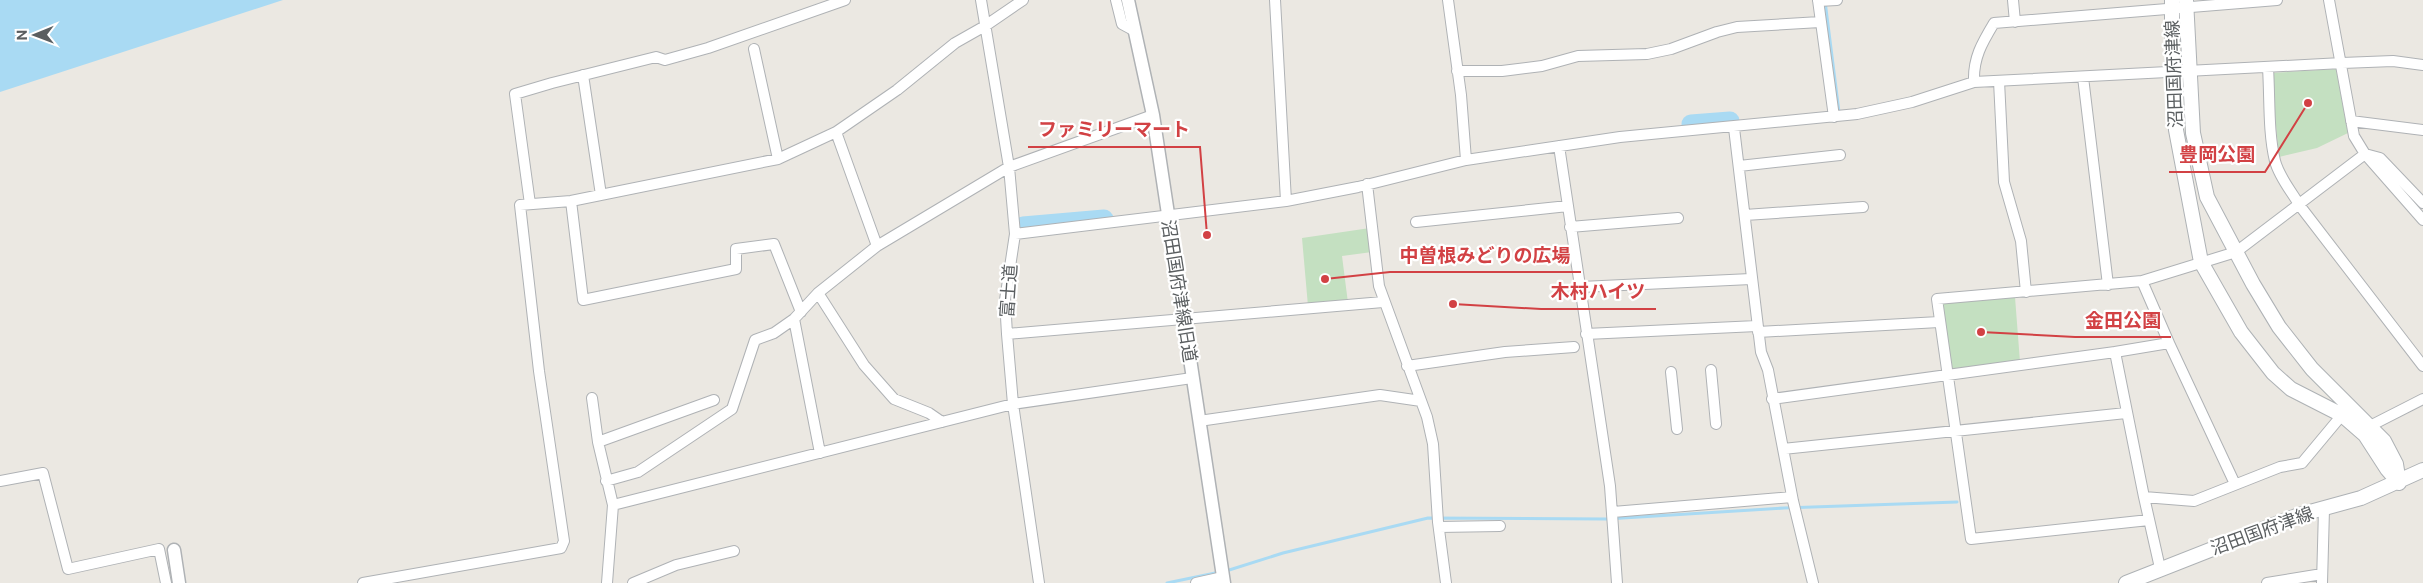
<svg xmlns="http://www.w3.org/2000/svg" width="2423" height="583" viewBox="0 0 2423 583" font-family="'Public Sans','Noto Sans JP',sans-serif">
	<rect width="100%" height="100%" fill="#ebe8e2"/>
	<!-- park -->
	<path fill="#c4e0c1" d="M 2336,69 L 2348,133 L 2317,148 L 2279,157 L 2271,73 Z
		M 1370,228 L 1372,252 L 1342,256 L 1348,303 L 1308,306 L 1302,238 Z
		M 2015,297 L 2020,362 L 1949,371 L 1941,302 Z"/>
	<!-- water -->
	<path fill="#a9daf3" d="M 0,0 L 283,0 L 0,92 Z"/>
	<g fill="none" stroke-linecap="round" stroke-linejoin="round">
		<!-- stream -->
		<path stroke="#a9daf3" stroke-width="3" d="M 1825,1 L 1839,112
			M 1226,571 L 1283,553 L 1428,518 L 1607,519 L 1784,508 L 1957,502
			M 1167,583 L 1220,572"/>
		<!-- river -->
		<path stroke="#a9daf3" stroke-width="19" d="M 1691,124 L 1730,121
			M 1023,226 L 1104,219"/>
		<!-- minor casing -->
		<g stroke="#afb2b5" stroke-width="12">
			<path id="minor" d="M 981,0 L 1009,167 L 1015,234 L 1005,300 L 1007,334 L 1013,404 L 1039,583
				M 1116,0 L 1122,24 L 1135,31
				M 1275,0 L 1286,201
				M 1448,0 L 1461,95 L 1466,160
				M 1818,0 L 1834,117
				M 2013,0 L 2015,22
				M 2329,0 L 2354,136 L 2365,154 L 2380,158 L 2423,203
				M 1818,1 L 1837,0
				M 754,49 L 778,159
				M 2268,68 C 2270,98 2268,132 2275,161 C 2279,177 2292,192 2300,206 L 2423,366
				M 1457,71 L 1502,71 L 1542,66 L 1578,56 L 1647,54 L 1671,49 L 1717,32 L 1737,27 L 1820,22
				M 583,75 L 601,195
				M 2083,77 L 2108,285
				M 1999,81 L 2004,182 L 2021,241 L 2026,292
				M 1974,82 C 1973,58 1982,43 1994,23 L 2277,0
				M 2351,121 L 2423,130
				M 1734,128 L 1761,352 L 1768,370 L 1793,501 L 1813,583
				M 836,132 L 877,246
				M 1559,146 L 1610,486 L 1617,583
				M 1739,166 L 1840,155
				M 1367,184 L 1379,286 L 1427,417 L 1433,444 L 1438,522 L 1446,583
				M 571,201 L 583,300 L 736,269 L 736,249 L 774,244 L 801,312
				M 530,204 L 515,94 L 552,83 L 656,57 L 665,60 L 708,48 L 845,0
				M 1745,215 L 1863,207
				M 1416,222 L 1568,206
				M 1570,227 L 1678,218
				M 1015,234 L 1286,201 L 1358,187 L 1466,160 L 1620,137 L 1857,114 L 1912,102 L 1974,82 L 2342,63 L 2393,61 L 2423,65
				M 2142,281 L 1937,299 L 1971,539 L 2149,520
				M 1581,287 L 1751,279
				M 818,293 L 864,365 L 894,399 L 929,413 L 942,422
				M 794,319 L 820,453
				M 1758,332 L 1939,322
				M 1007,334 L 1383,302
				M 1586,334 L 1757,326
				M 2169,343 L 2235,484
				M 1407,366 L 1505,352 L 1574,347
				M 1711,370 L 1716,424
				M 1671,372 L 1677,429
				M 592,398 L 598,442 L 613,505
				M 1772,399 L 2115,352
				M 1199,421 L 1380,395 L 1421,401
				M 2370,426 L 2423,399
				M 598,442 L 714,400
				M 1783,449 L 2126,413
				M 0,481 L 43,473 L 68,569 L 159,549 L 166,583
				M 606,481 L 638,472 L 732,409 L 755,340 L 774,333 L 794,319 L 818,293 L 877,246 L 1009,167 L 1153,115
				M 2144,497 L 2194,501 L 2280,467 L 2302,463 L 2342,415
				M 1613,512 L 1792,497
				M 1439,527 L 1500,526
				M 2160,568 L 2144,497 L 2115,352 L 2169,343 L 2142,281 L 2236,252 L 2365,154 L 2423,220
				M 363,583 L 561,548 L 564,541 L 539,371 L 520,205 L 571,201 L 778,159 L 836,132 L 897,90 L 955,43 L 985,26 L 1023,0
				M 607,583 L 613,505 L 1013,404 L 1192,378
				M 633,583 L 676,565 L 734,551
				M 1196,583 L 1223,577
				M 2267,583 L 2322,574
				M 2322,583 L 2324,509"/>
		</g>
		<!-- tertiary casing -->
		<g stroke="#afb2b5" stroke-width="15">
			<path id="tertiary" d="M 1128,0 L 1153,115 L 1224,583
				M 174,550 L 179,583"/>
		</g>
		<!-- secondary casing -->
		<g stroke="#aeb2b5" stroke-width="16">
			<path id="secondary" d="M 2172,0 L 2172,72 L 2176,130 L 2201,262 L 2241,332 L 2273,373 L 2291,389 L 2342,415 L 2365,435 L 2387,469 L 2399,483
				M 2186,0 L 2193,133 L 2207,197 L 2253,284 L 2279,327 L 2312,369 L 2384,441 L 2396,464 L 2399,483
				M 2126,583 L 2299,515 L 2361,498 L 2423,470"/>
		</g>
		<!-- minor -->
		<use href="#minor" stroke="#fff" stroke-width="10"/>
		<!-- tertiary -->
		<use href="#tertiary" stroke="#fff" stroke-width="12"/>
		<!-- secondary -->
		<use href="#secondary" stroke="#fff" stroke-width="14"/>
	</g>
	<g text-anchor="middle" stroke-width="4.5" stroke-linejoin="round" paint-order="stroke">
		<!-- street labels -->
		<g font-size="18" fill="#5a5e60" stroke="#fff">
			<text transform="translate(2174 74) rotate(-92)" y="6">沼田国府津線</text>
			<text transform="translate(1009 291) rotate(-86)" y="6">富士道</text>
			<text transform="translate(1179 291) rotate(81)" y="6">沼田国府津線旧道</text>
			<text transform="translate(2262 531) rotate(-20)" y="6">沼田国府津線</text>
		</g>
	</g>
	<!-- callouts -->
	<path fill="none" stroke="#d24144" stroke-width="2" d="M1207 235L1200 147H1028M2308 103L2265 172H2169M1325 279L1390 272H1581M1453 304L1541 309H1656M1981 332L2075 337H2171"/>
	<g fill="#d24144" stroke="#fff" stroke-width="2">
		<circle cx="1207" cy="235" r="5"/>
		<circle cx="2308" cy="103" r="5"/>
		<circle cx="1325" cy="279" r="5"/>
		<circle cx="1453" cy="304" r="5"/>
		<circle cx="1981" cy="332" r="5"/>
	</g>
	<g font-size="19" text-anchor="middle" font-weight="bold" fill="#d24144" stroke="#fff" stroke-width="4.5" stroke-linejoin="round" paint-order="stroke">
		<text x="1114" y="136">ファミリーマート</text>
		<text x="2217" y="161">豊岡公園</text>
		<text x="1485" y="262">中曽根みどりの広場</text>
		<text x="1598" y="298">木村ハイツ</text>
		<text x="2123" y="327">金田公園</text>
	</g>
	<!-- north arrow -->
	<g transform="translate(35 35) rotate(269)" stroke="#ffffff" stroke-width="4" paint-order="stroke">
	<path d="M0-4L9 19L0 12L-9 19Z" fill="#5a5e60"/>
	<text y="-8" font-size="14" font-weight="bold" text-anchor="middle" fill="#5a5e60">N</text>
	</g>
</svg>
